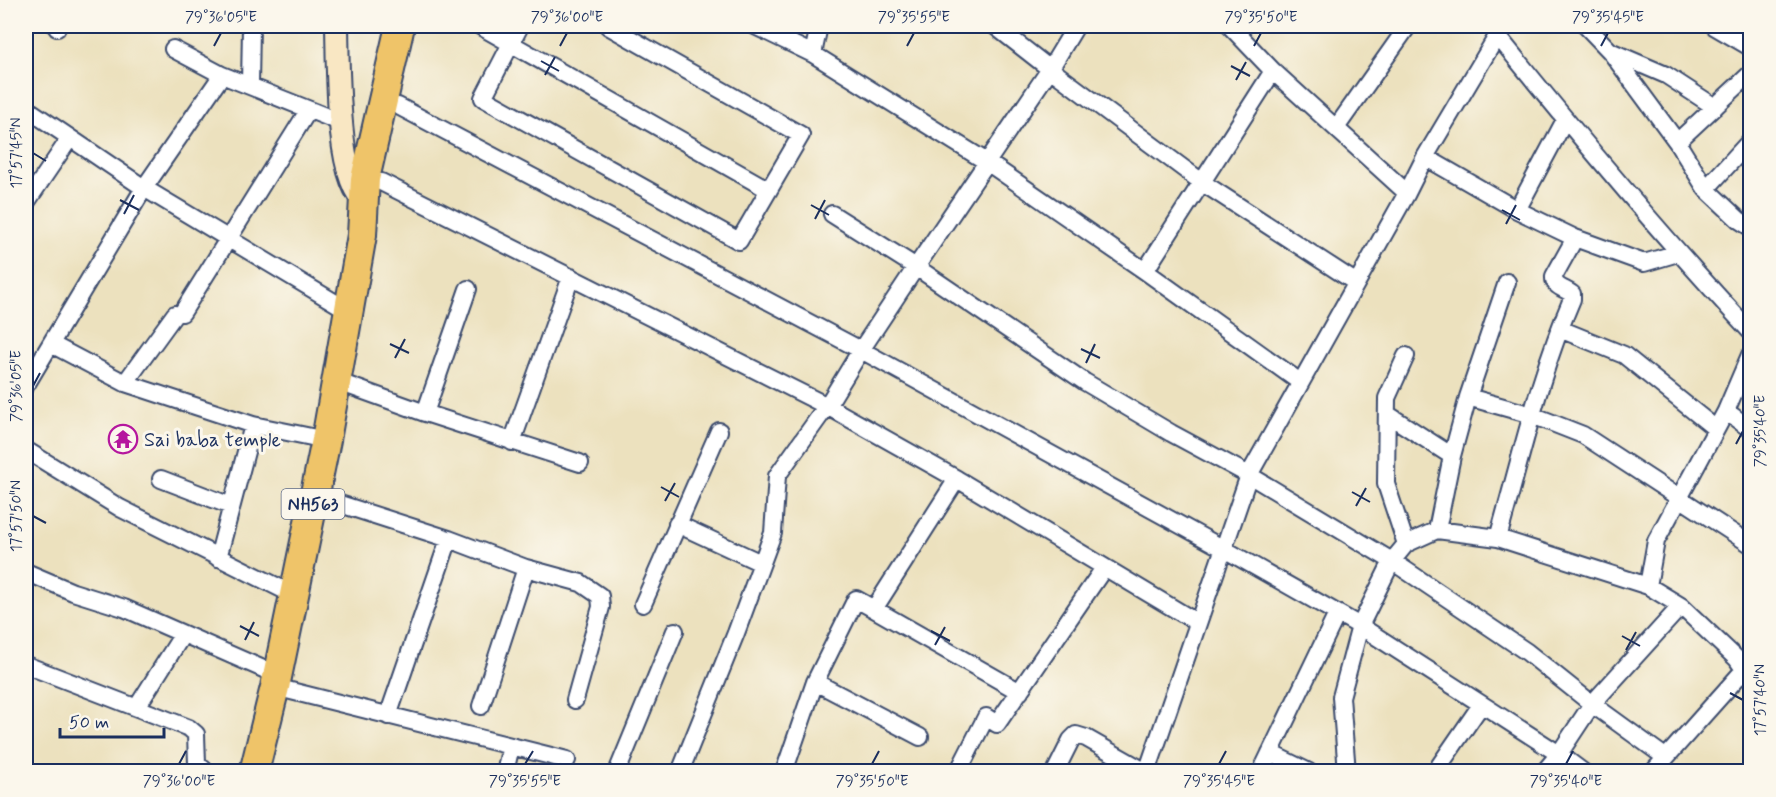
<svg xmlns="http://www.w3.org/2000/svg" width="1776" height="797" viewBox="0 0 1776 797" font-family="Mynerve,sans-serif">
	<rect width="100%" height="100%" fill="#fbf7ec"/>
	<filter id="ink" filterUnits="userSpaceOnUse"><feTurbulence type="fractalNoise" baseFrequency=".0167" numOctaves="2"/><feDisplacementMap in="SourceGraphic" scale="12" xChannelSelector="R" yChannelSelector="G"/><feConvolveMatrix kernelMatrix="1 2 1 2 8 2 1 2 1" color-interpolation-filters="sRGB"/></filter>
	<filter id="wash" filterUnits="userSpaceOnUse"><feTurbulence type="fractalNoise" baseFrequency=".008" numOctaves="4" result="noise"/><feDisplacementMap in="SourceGraphic" scale="24" xChannelSelector="R" yChannelSelector="G"/><feGaussianBlur stdDeviation="1.35" result="paint"/><feColorMatrix in="noise" values="0 0 0 0 0 0 0 0 0 0 0 0 0 0 0 0 0 1.4 0 .05"/><feComposite in="paint" operator="in"/></filter>
	<g filter="url(#wash)">
		<rect width="100%" height="100%" fill="#ece1be"/>
	</g>
	<g filter="url(#ink)">
		<g fill="none" stroke-linecap="round" stroke-linejoin="round">
			<!-- street casing -->
			<g stroke="#3a4a6c" stroke-width="20">
				<path id="street" d="M 56,26 L 57,28
					M 480,26 L 769,190
					M 520,26 L 483,98 L 739,241 L 801,135 L 608,26
					M 755,26 L 813,54 L 987,162 L 1145,271 L 1300,382
					M 995,26 L 1050,69 L 1203,183 L 1355,282
					M 1230,26 L 1273,71 L 1407,193
					M 1586,26 L 1610,51 L 1677,142 L 1706,189 L 1739,220 L 1750,227
					M 1714,26 L 1750,47
					M 1497,35 C 1579,137 1662,236 1750,331
					M 173,49 L 222,75 L 340,122
					M 1610,51 L 1666,75 L 1715,107
					M 813,54 L 819,26
					M 250,85 L 251,26
					M 398,106 L 861,350 L 1224,549 L 1360,626 L 1559,754 L 1583,772
					M 26,108 L 144,188 L 349,311
					M 1336,128 L 1408,26
					M 1677,142 L 1750,74
					M 1425,157 L 1517,210 L 1575,238 L 1644,263 L 1678,253
					M 381,182 L 827,406 L 957,479 L 1198,623
					M 1706,189 L 1750,141
					M 26,203 L 70,138
					M 1517,210 L 1565,120
					M 832,214 L 916,267 L 1085,382 L 1171,433 L 1249,475 L 1392,561 L 1527,652 L 1592,704 L 1681,606
					M 1145,271 L 1273,71
					M 1507,282 L 1468,397 L 1532,415 L 1583,435 L 1750,544
					M 182,313 L 308,111
					M 1560,329 L 1624,355 L 1716,429
					M 51,344 L 125,383 L 253,425 L 326,440
					M 336,381 L 425,413 L 580,463
					M 125,383 L 175,314
					M 26,385 L 144,188 L 222,75
					M 1726,411 L 1750,429
					M 425,413 L 468,289
					M 1387,414 L 1452,456
					M 512,442 L 571,277
					M 26,450 L 120,508 L 294,595
					M 161,479 L 231,506
					M 315,496 L 449,539 L 526,568 L 581,583 L 600,596 L 601,607 L 575,700
					M 677,524 L 761,563
					M 1437,530 L 1452,456 L 1468,397
					M 1498,538 C 1521,458 1539,375 1572,299 L 1572,294 C 1564,288 1553,287 1554,276 L 1575,238
					M 1406,544 L 1386,484 L 1387,398 L 1406,356
					M 218,558 L 253,425
					M 26,572 L 73,592 L 124,608 L 277,675
					M 1648,586 L 1656,541 L 1726,411 L 1750,355
					M 643,604 L 719,431
					M 874,609 L 1020,692
					M 26,665 L 189,728 L 196,734 L 197,764 L 207,772
					M 815,682 L 920,737
					M 275,687 L 567,760
					M 481,706 L 526,568
					M 137,707 L 183,634
					M 388,716 L 449,539
					M 1270,753 L 1309,772
					M 505,772 L 511,746
					M 617,772 L 675,631
					M 680,772 L 736,633 L 773,533 L 777,476 L 827,406 L 861,350 L 916,267 L 1050,69 L 1076,26
					M 784,772 L 815,682 L 856,599 L 874,609 L 957,479
					M 958,772 L 986,717 L 997,724 L 1104,568
					M 1055,772 L 1071,740 L 1076,735 L 1086,738 L 1146,772
					M 1147,772 L 1249,475 L 1407,193 L 1425,157 L 1503,26
					M 1261,772 L 1337,614
					M 1347,772 L 1341,697 L 1360,626 L 1392,561 L 1406,544 L 1437,530 L 1498,538 L 1648,586 L 1681,606 L 1737,659 L 1750,678
					M 1435,772 L 1481,705
					M 1544,772 L 1559,754 L 1592,704 L 1665,757
					M 1653,772 L 1744,670"/>
			</g>
			<!-- secondary casing -->
			<g stroke="#3a4a6c" stroke-width="26">
				<path id="secondary" d="M 337,26 C 338,60 336,182 365,201"/>
			</g>
			<!-- highway casing -->
			<g stroke="#3a4a6c" stroke-width="32">
				<path id="highway" d="M 254,772 L 275,687 L 326,440 L 362,235 L 365,179 L 400,26"/>
			</g>
			<!-- street -->
			<use href="#street" stroke="#fff" stroke-width="16"/>
			<!-- secondary -->
			<use href="#secondary" stroke="#f9e7c3" stroke-width="22"/>
			<!-- highway -->
			<use href="#highway" stroke="#efc469" stroke-width="28"/>
		</g>
	</g>
	<!-- ticks -->
	<path fill="none" stroke="#1b2f5e" stroke-width="2" d="M 214,46 L 221,33M 560,46 L 567,33M 907,46 L 914,33M 1254,46 L 1261,33M 1601,46 L 1608,33M 541,61 L 559,71M 1231,66 L 1250,76M 545,75 L 555,57M 1236,80 L 1246,62M 33,153 L 46,161M 120,200 L 139,210M 811,205 L 829,215M 1502,210 L 1520,220M 124,214 L 134,195M 815,219 L 825,200M 1506,224 L 1516,205M 390,344 L 409,353M 1081,349 L 1100,358M 395,358 L 405,339M 1086,363 L 1095,344M 33,386 L 40,373M 1736,444 L 1743,431M 661,487 L 679,497M 1352,492 L 1370,502M 665,501 L 675,483M 1356,506 L 1366,488M 33,516 L 46,523M 240,626 L 259,636M 931,631 L 950,641M 1622,636 L 1640,646M 245,640 L 254,622M 935,645 L 945,627M 1626,650 L 1636,632M 1730,693 L 1743,700M 179,764 L 186,751M 525,764 L 533,751M 872,764 L 879,751M 1219,764 L 1226,751M 1566,764 L 1573,751"/>
	<!-- icons -->
	<defs>
		<g id="temple-ring" transform="scale(1.5)"><circle r="9.5" fill="#fbf7ec" stroke="#b5179e" stroke-width="1.5"/><path d="M0-6L5-2H3V0L6.5 2.5H4V6H1.5V3h-3V6H-4V2.5H-6.5L-3 0V-2H-5Z" fill="#b5179e"/></g>
	</defs>
	<g fill-rule="evenodd">
		<use href="#temple-ring" x="123" y="439"/>
	</g>
	<g text-anchor="middle" stroke-width="6" stroke-linejoin="round" paint-order="stroke">
		<!-- shield labels -->
		<rect fill="#fbf7ec" stroke="#5e6b89" stroke-width="1.5" x="281.5" y="489" width="63" height="30" rx="4.5"/>
		<g font-size="18" font-weight="bold" fill="#1b2f5e">
			<text x="313" y="510">NH563</text>
		</g>
		<!-- poi labels -->
		<g font-size="20" fill="#1b2f5e" stroke="#fbf7ec" text-anchor="start">
			<text x="144" y="446">Sai baba temple</text>
		</g>
	</g>
	<!-- margin -->
	<rect width="1776" height="797" fill="none" stroke="#fbf7ec" stroke-width="66"/>
	<!-- scale -->
	<path d="M60 728v9h104v-9" fill="none" stroke="#1b2f5e" stroke-width="3"/>
	<text x="69" y="728" font-size="18" fill="#1b2f5e" stroke="#fbf7ec" stroke-width="4.5" paint-order="stroke">50 m</text>
	<rect x="33" y="33" width="1710" height="731" fill="none" stroke="#1b2f5e" stroke-width="2"/>
	<g font-size="15" text-anchor="middle" fill="#1b2f5e">
		<text x="221" y="22">79°36'05"E</text>
		<text x="567" y="22">79°36'00"E</text>
		<text x="914" y="22">79°35'55"E</text>
		<text x="1261" y="22">79°35'50"E</text>
		<text x="1608" y="22">79°35'45"E</text>
		<text transform="translate(16 153) rotate(-90)" y="5">17°57'45"N</text>
		<text transform="translate(16 386) rotate(-90)" y="5">79°36'05"E</text>
		<text transform="translate(1760 431) rotate(-90)" y="5">79°35'40"E</text>
		<text transform="translate(16 516) rotate(-90)" y="5">17°57'50"N</text>
		<text transform="translate(1760 700) rotate(-90)" y="5">17°57'40"N</text>
		<text x="179" y="786">79°36'00"E</text>
		<text x="525" y="786">79°35'55"E</text>
		<text x="872" y="786">79°35'50"E</text>
		<text x="1219" y="786">79°35'45"E</text>
		<text x="1566" y="786">79°35'40"E</text>
	</g>
</svg>
